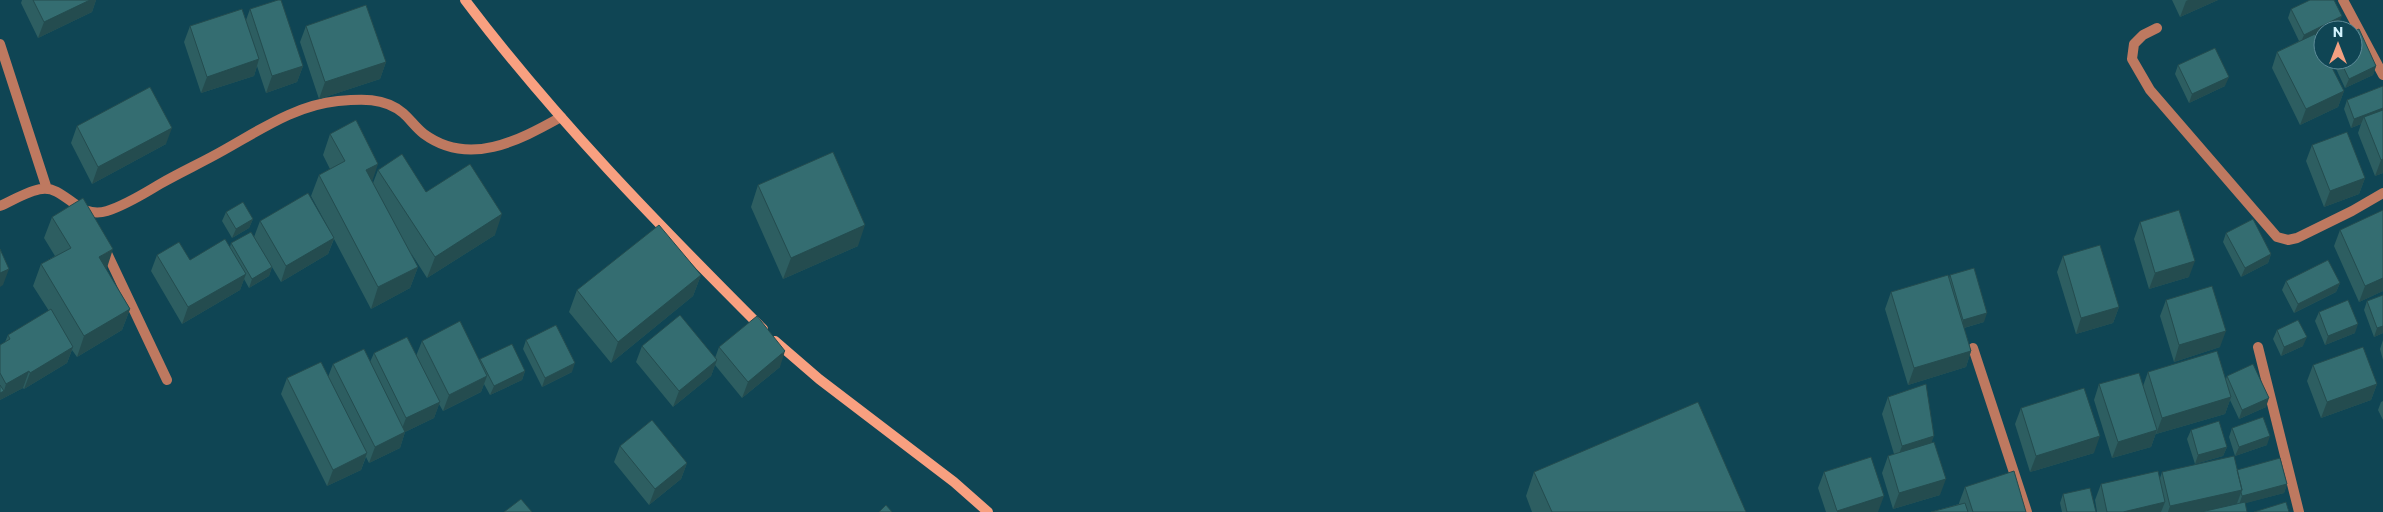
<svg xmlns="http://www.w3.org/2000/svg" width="2383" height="512" viewBox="0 0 2383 512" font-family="Commissioner,sans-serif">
	<rect width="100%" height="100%" fill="#0f4554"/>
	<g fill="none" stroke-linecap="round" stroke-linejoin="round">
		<!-- street -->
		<path stroke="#be7960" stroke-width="10" d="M 2343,0 L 2383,75
			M 2157,28 L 2143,35 L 2134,44 L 2132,59 L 2150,90 L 2277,237 L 2288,240 L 2297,238 L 2352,211 L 2383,193
			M 0,44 L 47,189
			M 0,206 C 12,201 29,190 42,189 C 66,186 77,220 107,211 C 126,205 143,194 160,184 C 181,172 203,162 224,150 C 260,130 296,105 338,101 C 360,99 384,97 403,113 C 410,119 416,128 424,134 C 469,167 518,141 561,117
			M 105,249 L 167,380
			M 2258,347 L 2299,512
			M 1973,348 L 2027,512"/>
		<!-- secondary -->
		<path stroke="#f8a080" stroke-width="10" d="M 465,0 C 554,118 658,224 763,329
			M 775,341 L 819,379 L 954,482 L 988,512"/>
	</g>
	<!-- wall -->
	<path fill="#2d5e61" d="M 22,0 L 96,0 L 92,12 L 38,38 L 21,3 Z
		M 2172,0 L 2218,0 L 2180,17 Z
		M 250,9 L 303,66 L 297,82 L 266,93 L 257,66 L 254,76 L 201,93 L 184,42 L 190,26 L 246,20 Z
		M 2291,9 L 2338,25 L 2316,36 L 2344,91 L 2338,107 L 2300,125 L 2272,68 L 2277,52 L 2299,41 L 2288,18 Z
		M 306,26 L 386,62 L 380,79 L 319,99 L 300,42 Z
		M 2332,60 L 2353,60 L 2376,66 L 2373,75 L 2345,88 Z
		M 2178,65 L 2225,86 L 2189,103 L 2175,74 Z
		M 2383,86 L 2383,173 L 2375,176 L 2358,133 L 2361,124 L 2351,128 L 2344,109 L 2347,100 Z
		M 77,126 L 166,144 L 92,184 L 71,143 Z
		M 330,134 L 373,183 L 378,170 L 426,192 L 495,235 L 427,278 L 411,253 L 418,267 L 410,288 L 371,309 L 334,239 L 328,254 L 281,282 L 272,267 L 269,276 L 249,288 L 244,279 L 240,290 L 182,324 L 151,271 L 157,255 L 190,260 L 230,247 L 231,243 L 254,237 L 260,221 L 330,231 L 311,196 L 319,175 L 330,169 L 323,155 Z
		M 2312,145 L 2365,178 L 2359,194 L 2324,207 L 2306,161 Z
		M 758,185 L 858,246 L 783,279 L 751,207 Z
		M 226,212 L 253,219 L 249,228 L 232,238 L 222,221 Z
		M 52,217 L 106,269 L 130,309 L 122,330 L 77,357 L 72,350 L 67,363 L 24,389 L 23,388 L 0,400 L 0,345 L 5,342 L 8,335 L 49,311 L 33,286 L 41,264 L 55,256 L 44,238 Z
		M 2140,222 L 2189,277 L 2149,289 L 2134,239 Z
		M 2340,230 L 2383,291 L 2359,302 L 2334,246 Z
		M 2226,233 L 2271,254 L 2268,263 L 2241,277 L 2223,242 Z
		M 2063,256 L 2119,307 L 2113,323 L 2076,334 L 2057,272 Z
		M 701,275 L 693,296 L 611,363 L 569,312 L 577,290 Z
		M 1950,275 L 1984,322 L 1964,328 L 1971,351 L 1966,367 L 1908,385 L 1885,309 L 1891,292 L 1949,278 Z
		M 2286,281 L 2340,283 L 2336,292 L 2294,313 L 2282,290 Z
		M 2166,300 L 2220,347 L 2174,362 L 2160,316 Z
		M 2367,301 L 2383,333 L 2374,337 L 2364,310 Z
		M 2319,312 L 2355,333 L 2325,345 L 2315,321 Z
		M 2277,330 L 2303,346 L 2281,356 L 2273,339 Z
		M 526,340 L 572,372 L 542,387 L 523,349 Z
		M 2383,340 L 2383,360 L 2380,349 Z
		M 422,341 L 479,360 L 480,359 L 525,371 L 522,380 L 490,395 L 484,384 L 481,392 L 443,411 L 439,404 L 434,418 L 405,432 L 400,448 L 369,463 L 366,457 L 361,470 L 327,486 L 281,394 L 287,378 L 328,377 L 333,364 L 370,362 L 374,353 L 416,356 Z
		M 642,346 L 715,358 L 719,347 L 780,367 L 742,398 L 715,365 L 711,376 L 673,407 L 636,362 Z
		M 2313,365 L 2377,384 L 2371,400 L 2321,418 L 2307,381 Z
		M 2148,372 L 2226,379 L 2227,376 L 2266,407 L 2239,419 L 2230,400 L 2225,414 L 2156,434 L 2156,433 L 2151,447 L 2112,458 L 2094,400 L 2099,384 L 2143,386 Z
		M 1888,397 L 1931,443 L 1940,495 L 1893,509 L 1882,473 L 1888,456 L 1894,454 L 1882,414 Z
		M 2383,401 L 2383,420 L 2378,410 L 2381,402 Z
		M 2021,408 L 2094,453 L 2030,472 L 2015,424 Z
		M 2232,428 L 2267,445 L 2235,456 L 2229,437 Z
		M 2191,430 L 2227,447 L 2223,456 L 2195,464 L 2187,439 Z
		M 620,446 L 687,463 L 681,479 L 649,505 L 614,462 Z
		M 2237,470 L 2287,484 L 2284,493 L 2245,503 L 2247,512 L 2097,512 L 2095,500 L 2101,484 L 2160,478 L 2162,472 Z
		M 1534,472 L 1746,512 L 1532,512 L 1526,496 Z
		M 1824,472 L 1878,512 L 1826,512 L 1818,488 Z
		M 1965,487 L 2026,512 L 1931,512 L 1959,504 L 1959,503 Z
		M 2063,494 L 2096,512 L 2062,512 L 2060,503 Z"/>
	<!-- shaded-wall -->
	<path fill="#244c4f" d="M 90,0 L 96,0 L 92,12 L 38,38 L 44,22 Z
		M 2188,0 L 2218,0 L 2180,17 L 2186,1 Z
		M 2342,16 L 2338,25 L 2328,30 L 2323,30 L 2323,33 L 2300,44 L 2304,35 Z
		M 259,59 L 254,76 L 201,93 L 207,77 Z
		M 386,62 L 380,79 L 319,99 L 325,82 Z
		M 303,66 L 297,82 L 266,93 L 272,76 Z
		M 2376,66 L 2373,75 L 2345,88 L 2349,79 Z
		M 2229,77 L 2225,86 L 2189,103 L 2192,94 Z
		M 2344,91 L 2338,107 L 2300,125 L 2306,109 Z
		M 2383,108 L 2383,116 L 2364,117 L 2361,124 L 2351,128 L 2354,119 Z
		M 172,128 L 166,144 L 92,184 L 98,167 Z
		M 2383,159 L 2383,173 L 2375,176 L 2381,160 Z
		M 378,164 L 371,185 L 366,170 Z
		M 2365,178 L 2359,194 L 2324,207 L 2330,191 Z
		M 502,214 L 495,235 L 427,278 L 435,257 Z
		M 253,219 L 249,228 L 232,238 L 236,229 Z
		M 865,225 L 858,246 L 783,279 L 791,258 Z
		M 334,238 L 328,254 L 281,282 L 286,266 Z
		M 113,249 L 106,271 L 99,257 Z
		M 2271,254 L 2268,263 L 2241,277 L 2245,268 Z
		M 2195,261 L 2189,277 L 2149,289 L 2155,273 Z
		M 272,267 L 269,276 L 249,288 L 252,279 Z
		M 418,267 L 410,288 L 371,309 L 378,287 Z
		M 9,269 L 3,285 L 0,287 L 0,273 Z
		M 246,274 L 240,290 L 182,324 L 188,307 Z
		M 701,275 L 693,296 L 611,363 L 618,342 Z
		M 2383,278 L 2383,291 L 2359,302 L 2365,286 Z
		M 2340,283 L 2336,292 L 2294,313 L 2298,304 Z
		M 2119,307 L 2113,323 L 2076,334 L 2081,318 Z
		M 130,309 L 122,330 L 77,357 L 84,336 Z
		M 1987,313 L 1984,322 L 1960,329 L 1963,320 Z
		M 2358,324 L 2355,333 L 2325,345 L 2328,336 Z
		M 2383,326 L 2383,333 L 2374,337 L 2377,328 Z
		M 2226,331 L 2220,347 L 2174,362 L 2179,345 Z
		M 2307,337 L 2303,346 L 2281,356 L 2284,347 Z
		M 73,347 L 67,363 L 24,389 L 30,373 Z
		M 785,351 L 780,367 L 742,398 L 748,382 Z
		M 1971,351 L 1966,367 L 1908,385 L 1914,368 Z
		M 717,360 L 711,376 L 673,407 L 679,391 Z
		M 575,363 L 572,372 L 542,387 L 545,378 Z
		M 29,371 L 23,388 L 0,400 L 0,393 L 4,391 L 6,384 Z
		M 525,371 L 522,380 L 490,395 L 494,386 Z
		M 487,376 L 481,392 L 443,411 L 449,395 Z
		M 2377,384 L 2371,400 L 2321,418 L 2327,402 Z
		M 2231,397 L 2225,414 L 2156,434 L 2162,418 Z
		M 2269,398 L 2266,407 L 2239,419 L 2242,410 Z
		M 440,402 L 434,418 L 405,432 L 400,448 L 369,463 L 375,447 L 400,434 L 406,418 Z
		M 2157,430 L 2151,447 L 2112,458 L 2118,442 Z
		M 1934,436 L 1928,453 L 1896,462 L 1902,446 Z
		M 2100,436 L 2094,453 L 2030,472 L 2036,456 Z
		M 2270,436 L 2267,445 L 2235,456 L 2239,447 Z
		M 2227,447 L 2223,456 L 2195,464 L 2198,455 Z
		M 367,453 L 361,470 L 327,486 L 333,470 Z
		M 687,463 L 681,479 L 649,505 L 655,489 Z
		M 1946,479 L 1940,495 L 1893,509 L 1899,493 Z
		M 2287,484 L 2284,493 L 2239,505 L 2242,496 Z
		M 2242,490 L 2236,506 L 2210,512 L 2168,512 L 2170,506 Z
		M 1884,496 L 1878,512 L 1837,512 L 1837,511 Z
		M 2165,502 L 2161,512 L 2123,512 Z"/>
	<!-- building -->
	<path fill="#346d71" stroke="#244c4f" d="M 33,0 L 90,0 L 44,22 Z
		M 278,0 L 281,0 L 303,66 L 272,76 L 250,9 Z
		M 2310,0 L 2334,0 L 2342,16 L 2304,35 L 2291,9 Z
		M 366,5 L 386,62 L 325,82 L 306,26 Z
		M 242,9 L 259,59 L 207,77 L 190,26 Z
		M 2359,29 L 2376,66 L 2349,79 L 2340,60 L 2353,60 L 2353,32 Z
		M 2315,34 L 2323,49 L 2323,60 L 2328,60 L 2344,91 L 2306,109 L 2277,52 Z
		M 2215,48 L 2229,77 L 2192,94 L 2178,65 Z
		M 2383,86 L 2383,108 L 2354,119 L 2347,100 Z
		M 150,87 L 172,128 L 98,167 L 77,126 Z
		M 2383,110 L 2383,159 L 2381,160 L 2364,117 Z
		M 356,120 L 378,164 L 366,170 L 418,267 L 378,287 L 319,175 L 345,161 L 330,134 Z
		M 2347,132 L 2365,178 L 2330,191 L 2312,145 Z
		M 833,152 L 865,225 L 791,258 L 758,185 Z
		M 402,154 L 426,192 L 470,164 L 502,214 L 435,257 L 378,170 Z
		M 308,193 L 334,238 L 286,266 L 260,221 Z
		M 83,198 L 113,249 L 99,257 L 130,309 L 84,336 L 41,264 L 71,248 L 52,217 Z
		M 243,202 L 253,219 L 236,229 L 226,212 Z
		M 2179,210 L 2195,261 L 2155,273 L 2140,222 Z
		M 2383,210 L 2383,278 L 2365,286 L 2340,230 Z
		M 2253,219 L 2271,254 L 2245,268 L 2226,233 Z
		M 659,225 L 701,275 L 618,342 L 577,290 Z
		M 251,232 L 272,267 L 252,279 L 231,243 Z
		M 225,239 L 246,274 L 188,307 L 157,255 L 179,242 L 190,260 Z
		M 2100,245 L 2119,307 L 2081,318 L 2063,256 Z
		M 0,249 L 9,269 L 0,273 Z
		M 2328,260 L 2340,283 L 2298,304 L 2286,281 Z
		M 1974,268 L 1987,313 L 1963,320 L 1950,275 Z
		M 1948,275 L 1971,351 L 1914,368 L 1891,292 Z
		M 2212,286 L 2226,331 L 2179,345 L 2166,300 Z
		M 2383,295 L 2383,326 L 2377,328 L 2367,301 Z
		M 2348,300 L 2358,324 L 2328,336 L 2319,312 Z
		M 51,309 L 73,347 L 30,373 L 29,371 L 6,384 L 0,373 L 0,345 L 10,339 L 8,335 Z
		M 680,315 L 717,360 L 679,391 L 642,346 Z
		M 757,316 L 785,351 L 748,382 L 719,347 Z
		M 2298,320 L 2307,337 L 2284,347 L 2277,330 Z
		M 460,321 L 487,376 L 449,395 L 422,341 Z
		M 556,325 L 575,363 L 545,378 L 526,340 Z
		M 407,337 L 440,402 L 406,418 L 374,353 Z
		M 512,344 L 525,371 L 494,386 L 480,359 Z
		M 2363,347 L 2377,384 L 2327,402 L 2313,365 Z
		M 364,349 L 405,432 L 375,447 L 333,364 Z
		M 2217,351 L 2231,397 L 2162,418 L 2148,372 Z
		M 321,362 L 367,453 L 333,470 L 287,378 Z
		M 2253,364 L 2269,398 L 2242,410 L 2227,376 Z
		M 2139,373 L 2157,430 L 2118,442 L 2099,384 Z
		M 1926,384 L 1934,436 L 1902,446 L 1888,397 Z
		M 0,385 L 4,391 L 0,393 Z
		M 2084,388 L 2100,436 L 2036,456 L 2021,408 Z
		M 1698,402 L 1746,512 L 1552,512 L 1534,472 Z
		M 2263,417 L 2270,436 L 2239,447 L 2232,428 Z
		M 652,420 L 687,463 L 655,489 L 620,446 Z
		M 2219,421 L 2227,447 L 2198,455 L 2191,430 Z
		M 1934,442 L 1946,479 L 1899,493 L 1888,456 Z
		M 2234,456 L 2242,490 L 2170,506 L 2162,472 Z
		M 1871,457 L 1884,496 L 1837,511 L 1824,472 Z
		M 2280,458 L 2287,484 L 2242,496 L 2241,492 L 2242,490 L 2237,470 Z
		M 2014,471 L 2026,512 L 1973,512 L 1965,487 Z
		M 2158,471 L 2165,502 L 2123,512 L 2107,512 L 2101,484 Z
		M 2090,488 L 2096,512 L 2067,512 L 2063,494 Z
		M 521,499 L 532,512 L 504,512 Z
		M 2245,502 L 2247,512 L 2201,512 Z
		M 2286,502 L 2289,512 L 2254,512 Z
		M 1965,503 L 1968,512 L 1931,512 Z
		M 886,505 L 892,512 L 879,512 Z"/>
	<!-- north arrow -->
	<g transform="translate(2338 45)"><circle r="24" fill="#0f4554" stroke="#5d8b98"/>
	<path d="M0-4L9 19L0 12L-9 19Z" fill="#f2a081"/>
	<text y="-8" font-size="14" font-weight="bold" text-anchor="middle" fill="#d2f3fe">N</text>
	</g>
</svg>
